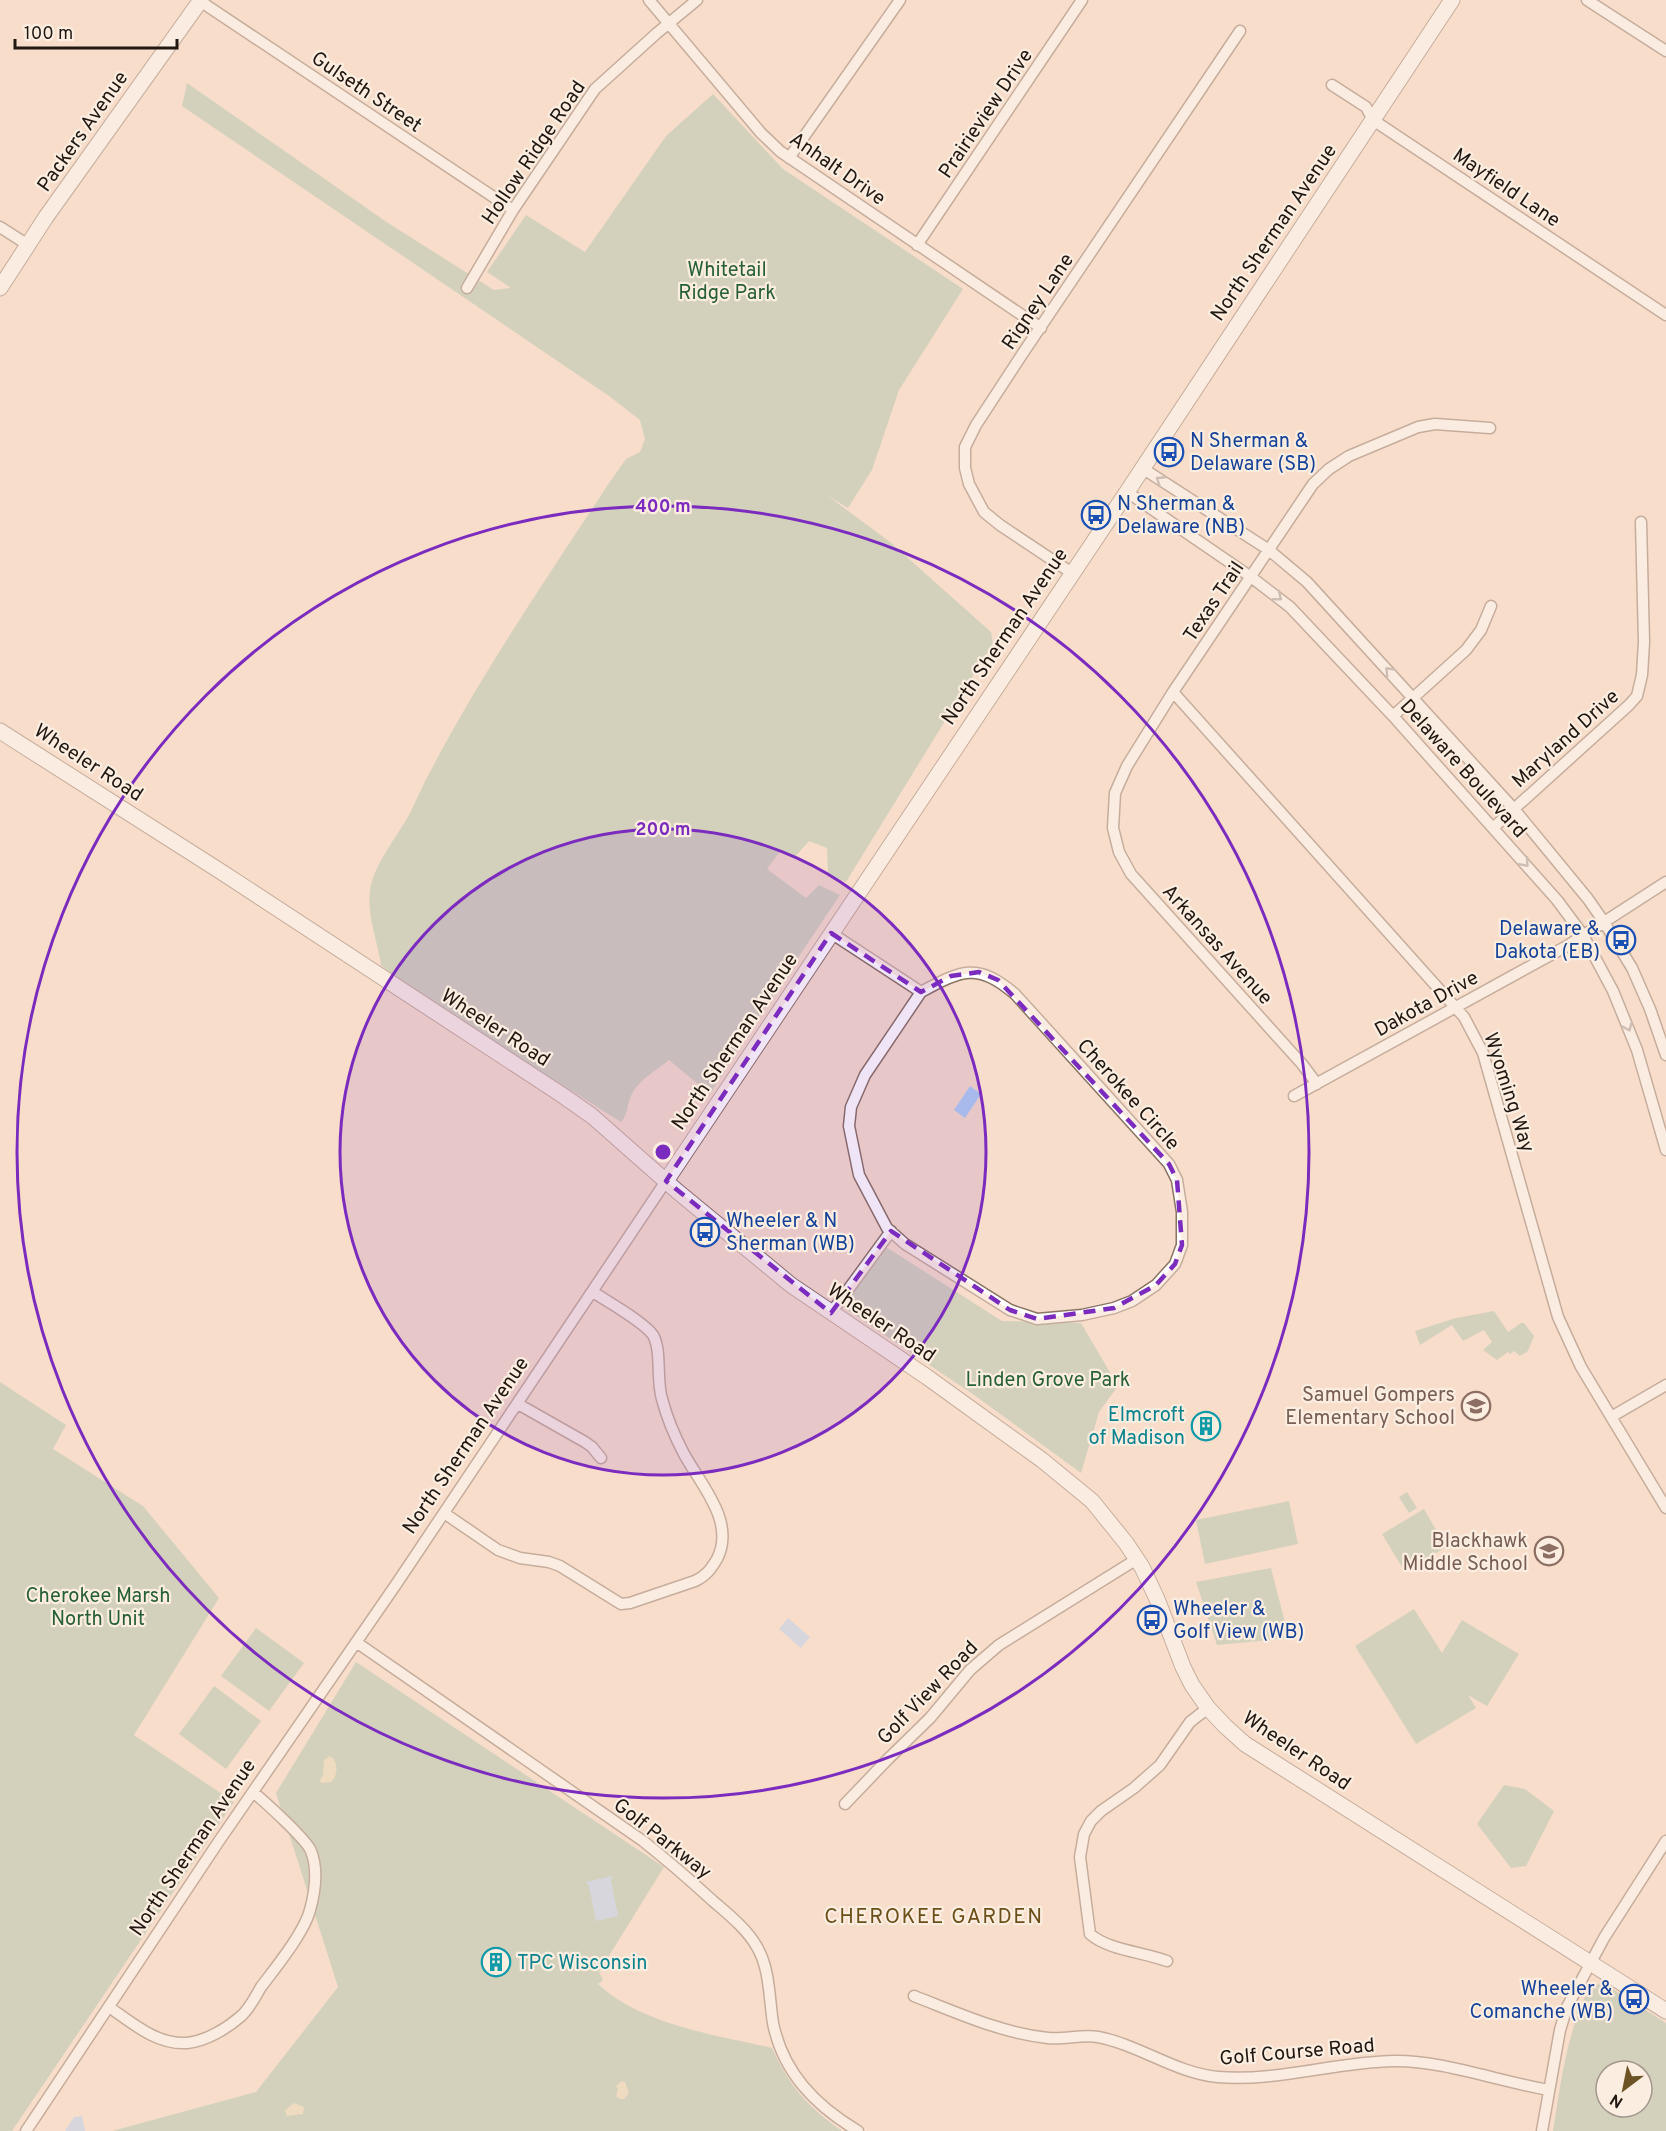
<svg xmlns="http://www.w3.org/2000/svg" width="1666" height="2131" viewBox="0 0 1666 2131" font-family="Overpass,sans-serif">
	<rect width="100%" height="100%" fill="#f7ddcb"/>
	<!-- green -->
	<path fill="#a7c4ac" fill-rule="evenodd" d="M 187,83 L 388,223 L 494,290 L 511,288 L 487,272 L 526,215 L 585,252 L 666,136 L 713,94 L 783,169 L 963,289 L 899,390 L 872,470 L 848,508 L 828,496 L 890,542 L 991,632 L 993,643 L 846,882 L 828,875 L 827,848 L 809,841 L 794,858 L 781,850 L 767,869 L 806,898 L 819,885 L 840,895 L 746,1035 L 710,1094 L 669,1060 C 657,1070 637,1081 631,1096 C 626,1107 629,1112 621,1122 L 403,985 L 381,965 C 377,938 365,911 371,885 C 378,857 400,834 412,809 C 418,797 423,784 430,772 C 482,672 547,578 609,483 L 626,459 L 640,452 L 645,439 L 640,420 L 609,396 L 182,106 Z
		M 886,1247 L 1002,1321 L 1081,1323 L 1118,1386 L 1099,1412 L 1081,1473 L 977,1397 L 843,1307 Z
		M 1494,1311 L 1508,1332 L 1521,1323 L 1524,1323 L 1534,1336 L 1528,1351 L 1520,1356 L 1514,1351 L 1510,1354 L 1508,1352 L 1497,1360 L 1483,1350 L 1492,1342 L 1484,1330 L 1463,1341 L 1452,1325 L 1420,1345 L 1415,1331 L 1456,1318 Z
		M 0,1382 L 66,1425 L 53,1449 L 143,1506 L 219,1598 L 134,1735 L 234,1802 L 12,2131 L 0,2131 Z
		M 1407,1492 L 1417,1508 L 1409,1513 L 1399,1497 Z
		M 1289,1501 L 1298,1544 L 1205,1564 L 1196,1520 Z
		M 1424,1509 L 1446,1547 L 1405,1572 L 1382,1534 Z
		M 1271,1568 L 1289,1638 L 1217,1645 L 1196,1582 Z
		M 1414,1609 L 1442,1653 L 1462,1620 L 1519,1654 L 1487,1706 L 1468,1695 L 1476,1708 L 1416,1744 L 1355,1646 Z
		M 256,1628 L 304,1663 L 269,1711 L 221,1676 Z
		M 356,1662 L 664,1867 L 599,1972 L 603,1980 L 598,1984 C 642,2025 716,2035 772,2048 C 790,2087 807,2106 842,2131 L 112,2131 L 256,2092 L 338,1987 L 276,1793 Z
		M 214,1686 L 261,1721 L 226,1769 L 179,1734 Z
		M 1504,1785 L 1525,1789 L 1554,1811 L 1526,1866 L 1511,1868 L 1477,1824 Z
		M 1596,1984 L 1606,1985 L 1666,2023 L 1666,2131 L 1553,2131 C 1561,2081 1567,2031 1590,1986 ZM 1606,2071 L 1642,2071 L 1642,2107 L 1606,2107 Z"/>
	<!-- sand -->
	<path fill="#e3d9b4" d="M 330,1756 C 339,1761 338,1776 331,1782 L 321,1783 L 320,1780 L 323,1775 L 324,1760 Z
		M 622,2081 L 625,2082 L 629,2093 L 624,2099 L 620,2099 L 616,2096 L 618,2089 L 616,2086 Z
		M 294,2103 L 304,2107 L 303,2114 L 287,2116 L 285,2110 Z"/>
	<!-- water -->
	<path fill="#aecff2" d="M 970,1086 L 981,1094 L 965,1118 L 954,1110 Z
		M 788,1618 L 810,1637 L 801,1648 L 779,1629 Z
		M 612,1876 L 611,1881 L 618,1916 L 596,1921 L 589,1886 L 586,1882 Z
		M 82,2116 L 85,2131 L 65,2131 L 74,2117 Z"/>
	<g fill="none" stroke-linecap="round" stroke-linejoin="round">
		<!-- street casing -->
		<g stroke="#8a7463" stroke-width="13">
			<path id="street" d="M 649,0 L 761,133 L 781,152 L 1041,328
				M 1587,0 L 1666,51
				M 200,1 L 513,210
				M 1332,85 L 1366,107 L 1373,120 L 1666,315
				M 789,158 L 900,0
				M 0,227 L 28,245
				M 917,245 L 1082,0
				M 467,288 L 513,210 L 595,89 L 657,33 L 697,0
				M 1142,468 L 1269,550 L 1307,582 L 1514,809 L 1588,899 L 1604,922 L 1632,968 L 1650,1009 L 1666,1055
				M 1127,492 L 1251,577 L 1290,607 L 1393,716 L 1557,900 L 1583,935 L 1613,991 L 1637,1050 L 1666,1150
				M 1072,573 L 1000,525 L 984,512 L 969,484 L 965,468 L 965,447 L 976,425 L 1023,353 L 1240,31
				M 1173,692 L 1464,1017 L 1483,1053 L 1558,1317 L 1581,1367 L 1666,1508
				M 1393,716 L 1466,650 L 1481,630 L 1491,606
				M 1494,827 L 1629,705 L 1637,696 L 1642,675 L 1644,642 L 1641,522
				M 831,933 L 921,992 L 865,1075 L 851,1107 L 849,1126 L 859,1175 L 887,1228 L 905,1244 L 1010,1310 L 1037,1319 L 1082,1315 L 1114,1308 L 1132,1301 L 1156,1285 L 1175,1264 L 1182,1245 L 1182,1212 L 1177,1180 L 1169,1164 L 1015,994 C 977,962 962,970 921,992
				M 1317,1084 L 1302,1064 L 1131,874 L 1119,852 L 1113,828 L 1115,793 L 1127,766 L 1173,692 L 1313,484 L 1329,469 L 1349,456 L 1418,427 L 1435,424 L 1490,428
				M 1294,1096 L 1567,946 L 1666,882
				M 831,1313 L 891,1231
				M 518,1404 L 585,1442 L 592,1447 L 601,1458
				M 1611,1417 L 1666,1385
				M 444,1513 L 498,1550 L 520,1558 L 549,1562 L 560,1566 L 621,1604 L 630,1603 L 695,1581 C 706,1576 711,1569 717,1559 C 736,1522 701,1485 684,1454 C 675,1437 667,1418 662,1399 C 656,1380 662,1351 653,1335 C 644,1322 608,1302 593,1292
				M 356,1642 L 643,1841 C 667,1860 690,1880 713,1901 C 728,1914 747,1929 757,1947 C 770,1969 769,1998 773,2023 C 783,2073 816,2106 858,2131
				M 845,1804 L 888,1759 L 930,1718 L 970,1670 L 999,1645 L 1137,1559
				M 1167,1961 C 1143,1952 1108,1950 1090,1934 L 1080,1857 L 1084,1834 L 1091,1821 L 1101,1811 L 1134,1788 L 1160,1765 L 1190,1722 L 1208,1708
				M 914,1996 C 958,2013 1001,2033 1048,2038 C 1064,2040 1082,2034 1098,2037 C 1140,2045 1175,2073 1218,2077 C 1277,2082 1335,2062 1394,2061 C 1441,2060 1501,2082 1549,2090
				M 109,2007 C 132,2023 157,2045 187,2043 C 206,2041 226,2029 240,2017 C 249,2010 255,1997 261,1987 C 276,1967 304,1933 310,1910 C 315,1892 318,1869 311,1851 C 306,1839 265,1802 253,1792
				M 26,2131 L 219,1841 L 397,1583 L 666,1181
				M 1542,2131 L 1560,2030 L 1567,2007 L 1604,1938 L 1666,1841"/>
		</g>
		<!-- secondary casing -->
		<g stroke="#8a7463" stroke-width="17">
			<path id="secondary" d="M 0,288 L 46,217 L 201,0
				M 0,731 L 220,871 L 562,1095 L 592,1116 L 677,1191 L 791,1285 L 927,1377 L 1042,1460 L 1092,1501 L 1126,1543 L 1142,1567 L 1157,1599 L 1183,1667 L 1192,1685 L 1208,1708 L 1225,1726 L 1245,1744 L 1666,2011
				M 666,1181 L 1127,492 L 1452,0"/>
		</g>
		<!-- street -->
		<use href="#street" stroke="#fff" stroke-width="10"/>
		<!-- secondary -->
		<use href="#secondary" stroke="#fff" stroke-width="15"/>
	</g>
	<!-- one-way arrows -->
	<defs><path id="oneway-chevron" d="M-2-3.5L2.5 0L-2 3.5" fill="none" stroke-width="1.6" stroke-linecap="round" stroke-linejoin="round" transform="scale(1.5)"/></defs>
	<g stroke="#9b9794">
		<use href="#oneway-chevron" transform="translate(1160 480) rotate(-147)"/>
		<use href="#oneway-chevron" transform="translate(1278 597) rotate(39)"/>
		<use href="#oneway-chevron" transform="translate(1389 671) rotate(-133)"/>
		<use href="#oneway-chevron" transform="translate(1525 863) rotate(49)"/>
		<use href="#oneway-chevron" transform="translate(1628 1027) rotate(67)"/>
	</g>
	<!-- marked area -->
	<path d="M0 0H1666V2131H0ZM 831,933 L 921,992 L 951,976 L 979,972 L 998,980 L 1169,1164 L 1177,1180 L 1182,1245 L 1175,1264 L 1156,1285 L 1114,1308 L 1037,1319 L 1010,1310 L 891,1231 L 831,1313 L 666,1181 Z" fill="#f7ddcb" fill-opacity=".55" fill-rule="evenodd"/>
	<path fill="none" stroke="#7b2cbf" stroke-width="4.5" stroke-dasharray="12 8" stroke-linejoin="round" d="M 831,933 L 921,992 L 951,976 L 979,972 L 998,980 L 1169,1164 L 1177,1180 L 1182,1245 L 1175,1264 L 1156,1285 L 1114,1308 L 1037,1319 L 1010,1310 L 891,1231 L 831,1313 L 666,1181 Z"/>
	<!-- distance rings -->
	<circle cx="663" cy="1152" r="323" fill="#7b2cbf" fill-opacity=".12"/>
	<g fill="none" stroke="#7b2cbf" stroke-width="3">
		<circle cx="663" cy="1152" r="323"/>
		<circle cx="663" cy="1152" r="646"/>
	</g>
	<!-- icons -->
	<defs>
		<g id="bus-ring" transform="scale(1.5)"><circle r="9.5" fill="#fcede1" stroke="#1a4fb4" stroke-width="1.5"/><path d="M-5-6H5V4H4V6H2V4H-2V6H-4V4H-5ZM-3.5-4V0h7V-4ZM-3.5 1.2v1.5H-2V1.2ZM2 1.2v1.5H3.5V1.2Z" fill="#1a4fb4"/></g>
		<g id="school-ring" transform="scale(1.5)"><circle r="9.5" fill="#fcede1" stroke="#8d6e63" stroke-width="1.5"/><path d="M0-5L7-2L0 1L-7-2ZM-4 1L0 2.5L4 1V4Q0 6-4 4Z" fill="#8d6e63"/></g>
		<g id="building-ring" transform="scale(1.5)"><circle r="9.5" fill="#fcede1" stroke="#0f9aa8" stroke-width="1.5"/><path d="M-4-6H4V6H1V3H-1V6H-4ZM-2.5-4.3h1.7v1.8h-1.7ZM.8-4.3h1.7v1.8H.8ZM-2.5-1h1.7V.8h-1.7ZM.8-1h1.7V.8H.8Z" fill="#0f9aa8"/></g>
	</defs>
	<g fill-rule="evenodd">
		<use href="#bus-ring" x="1169" y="452"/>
		<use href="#bus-ring" x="1096" y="515"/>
		<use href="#bus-ring" x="1621" y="940"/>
		<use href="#bus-ring" x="705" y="1232"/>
		<use href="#school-ring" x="1476" y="1406"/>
		<use href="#building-ring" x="1206" y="1426"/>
		<use href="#school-ring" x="1549" y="1551"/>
		<use href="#bus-ring" x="1152" y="1620"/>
		<use href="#building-ring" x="496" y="1962"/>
		<use href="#bus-ring" x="1634" y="1999"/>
	</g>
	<g text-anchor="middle" stroke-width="4.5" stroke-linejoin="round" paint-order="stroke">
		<!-- street labels -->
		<g font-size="20" fill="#211812" stroke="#fcede1">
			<text transform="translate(367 91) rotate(34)" y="7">Gulseth Street</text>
			<text transform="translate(985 113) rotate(-56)" y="7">Prairieview Drive</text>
			<text transform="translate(82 131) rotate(-55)" y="7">Packers Avenue</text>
			<text transform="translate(533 152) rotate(-56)" y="7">Hollow Ridge Road</text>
			<text transform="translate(838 168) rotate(35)" y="7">Anhalt Drive</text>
			<text transform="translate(1507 187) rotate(34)" y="7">Mayfield Lane</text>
			<text transform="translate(1273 232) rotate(-56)" y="7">North Sherman Avenue</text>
			<text transform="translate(1037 301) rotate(-56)" y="7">Rigney Lane</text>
			<text transform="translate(1213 601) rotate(-56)" y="7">Texas Trail</text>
			<text transform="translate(1004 636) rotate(-56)" y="7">North Sherman Avenue</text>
			<text transform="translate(1565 738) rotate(-42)" y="7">Maryland Drive</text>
			<text transform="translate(89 762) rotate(33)" y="7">Wheeler Road</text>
			<text transform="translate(1464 768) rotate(48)" y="7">Delaware Boulevard</text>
			<text transform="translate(1218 944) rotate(48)" y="7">Arkansas Avenue</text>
			<text transform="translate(1426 1003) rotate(-29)" y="7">Dakota Drive</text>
			<text transform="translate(496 1027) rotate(33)" y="7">Wheeler Road</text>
			<text transform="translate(734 1041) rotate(-56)" y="7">North Sherman Avenue</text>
			<text transform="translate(1510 1092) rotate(72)" y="7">Wyoming Way</text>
			<text transform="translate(1129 1094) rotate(48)" y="7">Cherokee Circle</text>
			<text transform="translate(882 1322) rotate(34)" y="7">Wheeler Road</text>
			<text transform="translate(465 1445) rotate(-56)" y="7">North Sherman Avenue</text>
			<text transform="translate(927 1692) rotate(-46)" y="7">Golf View Road</text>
			<text transform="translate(1297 1750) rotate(34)" y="7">Wheeler Road</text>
			<text transform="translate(663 1838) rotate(38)" y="7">Golf Parkway</text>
			<text transform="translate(192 1847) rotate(-56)" y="7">North Sherman Avenue</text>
			<text transform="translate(1297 2051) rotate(-5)" y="7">Golf Course Road</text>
		</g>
		<!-- park labels -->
		<g font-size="20" fill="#276036" stroke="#fcede1">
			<text x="727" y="276">Whitetail<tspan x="727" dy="23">Ridge Park</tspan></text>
			<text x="1048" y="1386">Linden Grove Park</text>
			<text x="98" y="1602">Cherokee Marsh<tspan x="98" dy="23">North Unit</tspan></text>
		</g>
		<!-- transit labels -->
		<g font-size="20" fill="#164399" stroke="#fcede1" text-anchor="start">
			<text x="1190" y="447">N Sherman &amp;<tspan x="1190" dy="23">Delaware (SB)</tspan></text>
			<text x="1117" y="510">N Sherman &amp;<tspan x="1117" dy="23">Delaware (NB)</tspan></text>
			<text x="1600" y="935" text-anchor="end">Delaware &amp;<tspan x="1600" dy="23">Dakota (EB)</tspan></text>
			<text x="726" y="1227">Wheeler &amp; N<tspan x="726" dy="23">Sherman (WB)</tspan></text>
			<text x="1173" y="1615">Wheeler &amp;<tspan x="1173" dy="23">Golf View (WB)</tspan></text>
			<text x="1613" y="1995" text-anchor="end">Wheeler &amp;<tspan x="1613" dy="23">Comanche (WB)</tspan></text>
		</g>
		<!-- education labels -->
		<g font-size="20" fill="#785e54" stroke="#fcede1" text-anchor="end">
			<text x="1455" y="1401">Samuel Gompers<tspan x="1455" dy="23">Elementary School</tspan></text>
			<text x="1528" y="1547">Blackhawk<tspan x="1528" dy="23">Middle School</tspan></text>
		</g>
		<!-- culture labels -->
		<g font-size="20" fill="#0d838f" stroke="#fcede1" text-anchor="end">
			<text x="1185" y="1421">Elmcroft<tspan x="1185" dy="23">of Madison</tspan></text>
			<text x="517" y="1969" text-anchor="start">TPC Wisconsin</text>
		</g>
		<!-- neighbourhood labels -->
		<g font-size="21" letter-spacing="1.5" fill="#6c4f18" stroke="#fcede1">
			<text x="934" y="1923">CHEROKEE GARDEN</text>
		</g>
	</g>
	<circle cx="663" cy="1152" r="9" fill="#7b2cbf" stroke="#fcede1" stroke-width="3"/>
	<g font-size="18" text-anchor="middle" font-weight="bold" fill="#7b2cbf" stroke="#fcede1" stroke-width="4.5" stroke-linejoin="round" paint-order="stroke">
		<text x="663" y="512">400 m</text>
		<text x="663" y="835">200 m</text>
	</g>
	<!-- north arrow -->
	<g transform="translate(1624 2089) rotate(212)"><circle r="28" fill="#fcede1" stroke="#a4988e" stroke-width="1.5"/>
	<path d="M0-4.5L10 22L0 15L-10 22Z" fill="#6e5325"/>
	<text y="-9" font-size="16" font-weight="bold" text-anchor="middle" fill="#211812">N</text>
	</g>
	<!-- scale -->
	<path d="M15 39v9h162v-9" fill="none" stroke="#211812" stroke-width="3"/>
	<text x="24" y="39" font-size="18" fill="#211812" stroke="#fcede1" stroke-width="4.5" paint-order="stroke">100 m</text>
</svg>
